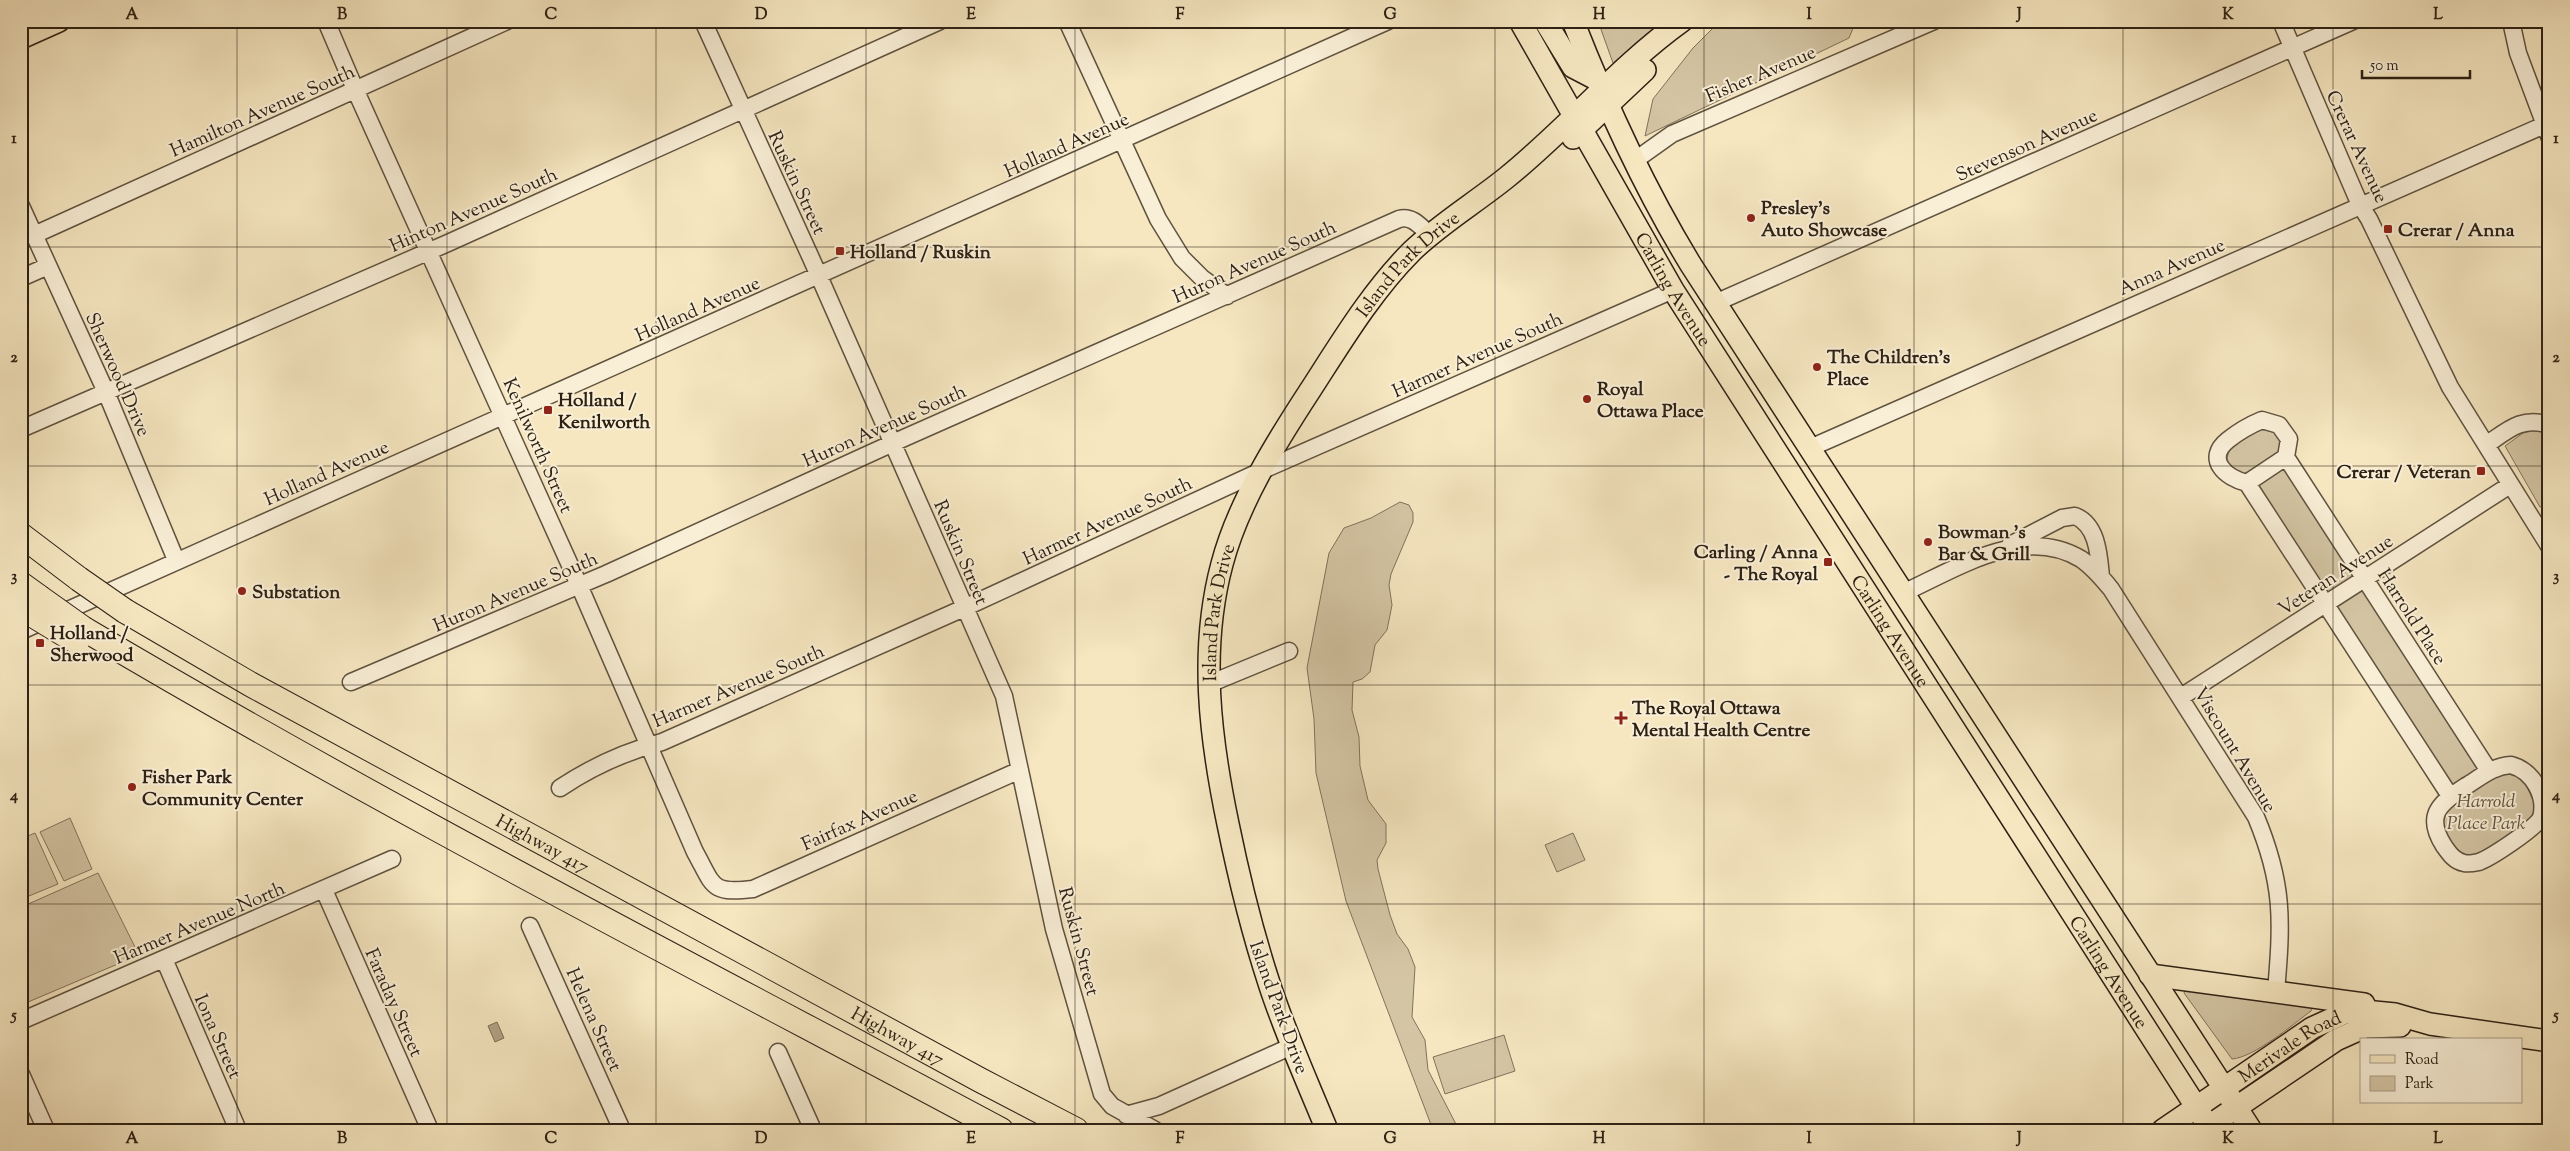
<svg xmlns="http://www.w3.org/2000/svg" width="2570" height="1151" viewBox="0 0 2570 1151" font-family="'Sorts Mill Goudy',serif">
	<rect width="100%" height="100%" fill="#f6e7c1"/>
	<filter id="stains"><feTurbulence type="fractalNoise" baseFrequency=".004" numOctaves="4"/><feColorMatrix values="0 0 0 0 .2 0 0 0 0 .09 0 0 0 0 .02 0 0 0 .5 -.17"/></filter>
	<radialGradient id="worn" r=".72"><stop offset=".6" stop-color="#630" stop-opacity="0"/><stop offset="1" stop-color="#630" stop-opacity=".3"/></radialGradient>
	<!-- green -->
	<path fill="#d4c5a4" stroke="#80735c" d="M 1598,21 L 1663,21 L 1613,63 Z
		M 1720,21 L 1856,21 L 1849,38 L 1645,136 L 1653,99 L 1693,48 Z
		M 2260,429 L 2273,432 L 2278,436 L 2487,777 C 2520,769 2524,778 2536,808 C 2525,828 2519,829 2500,841 C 2481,853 2467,866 2451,843 C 2445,834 2442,829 2441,818 L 2454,799 L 2229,465 L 2227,458 L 2230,448 Z
		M 2535,430 L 2545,432 L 2549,436 L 2547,507 L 2540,507 L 2505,446 L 2523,433 Z
		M 1400,502 L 1409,505 L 1413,513 L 1413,522 L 1391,574 L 1389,585 L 1392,605 L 1387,630 L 1375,645 L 1370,672 L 1362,679 L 1353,682 L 1352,710 L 1359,737 L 1360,766 L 1368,800 L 1386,824 L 1386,843 L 1377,860 L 1378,869 L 1390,915 L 1397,934 L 1408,949 L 1415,967 L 1412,1017 L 1425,1040 L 1428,1070 L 1459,1130 L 1433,1130 L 1346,901 L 1316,773 L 1314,719 L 1307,668 L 1329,553 L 1344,528 L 1371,518 Z
		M 70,818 L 92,869 L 64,881 L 40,832 Z
		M 35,833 L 58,884 L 29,896 L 21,879 L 21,839 Z
		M 1573,833 L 1585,860 L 1557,872 L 1545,845 Z
		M 98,873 L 139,955 L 21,1005 L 21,896 L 26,905 Z
		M 2185,990 L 2313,1006 L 2311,1011 C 2292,1025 2255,1057 2232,1059 L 2184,993 Z
		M 1504,1035 L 1515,1071 L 1445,1094 L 1433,1057 Z"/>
	<!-- water -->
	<path fill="#b2a486" stroke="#7d7058" d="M 497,1022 L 504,1038 L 495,1042 L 488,1026 Z"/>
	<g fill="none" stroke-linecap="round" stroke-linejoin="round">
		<!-- minor casing -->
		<g stroke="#5f523f" stroke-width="19">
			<path id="minor" d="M 326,21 L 355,89 L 579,585 L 695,852 C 714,886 710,894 753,889 L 1020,770
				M 703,21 L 811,258 L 1004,696 L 1054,929 L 1102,1094 L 1112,1106 L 1155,1130
				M 1067,21 L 1158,219 L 1182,258 L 1202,278 L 1227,296
				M 2281,21 L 2360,205 L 2369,219 L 2450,387 L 2549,546
				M 2511,21 L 2518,53 L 2549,136
				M 1634,161 L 1672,134 L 1934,21
				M 21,206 L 106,392 L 176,560
				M 34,235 L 507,21
				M 21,278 L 48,266
				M 1715,303 L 2353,21
				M 21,429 L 448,243 L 940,21
				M 2486,445 C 2508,430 2522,416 2549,425
				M 1810,448 L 2549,123
				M 2286,457 L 2489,771
				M 2247,483 L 2286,457 L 2289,439 L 2279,425 L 2262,420 C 2250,425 2238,432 2228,440 C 2204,459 2226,478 2247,483 L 2450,796
				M 2010,545 L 2062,518 L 2075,516 C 2098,525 2099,557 2101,577
				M 1903,593 C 1956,569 2023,524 2081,559 C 2093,567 2102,578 2111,589 L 2256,817 C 2284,884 2282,921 2276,992
				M 21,631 L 1388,21
				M 351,682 L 606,574 L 904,438 L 1399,219 C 1412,215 1421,227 1430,235
				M 1209,684 L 1289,651
				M 2181,697 L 2510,485
				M 2511,765 C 2533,771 2547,796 2541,818 C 2534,829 2492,857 2479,862 C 2474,863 2468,864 2464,863 C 2454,861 2449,853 2444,846 C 2424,815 2440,803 2466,786 C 2481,777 2493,766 2511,765 Z
				M 560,788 C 590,768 627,751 662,742 L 964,608 L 1263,470 L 1673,290
				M 324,890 L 430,1130
				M 530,926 L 622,1130
				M 164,959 L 238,1130
				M 21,1021 L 392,859
				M 778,1052 L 813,1130
				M 21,1074 L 46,1130
				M 1126,1115 L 1159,1106 L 1292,1046"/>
		</g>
		<!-- major casing -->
		<g stroke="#2d2114" stroke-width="24">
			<g id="major">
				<path id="s1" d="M 1520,21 L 1673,290 L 2211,1130"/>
				<path d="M 1545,21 L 1573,67 L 1596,79"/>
				<path d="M 1573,21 C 1606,105 1644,188 1691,265 L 2251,1130"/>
				<path d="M 21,38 L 59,21"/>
				<path d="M 1573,138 L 1645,70"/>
				<path d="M 2150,975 L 2364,1004"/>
				<path id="s2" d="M 1327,1130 C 1307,1081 1285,1033 1269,983 C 1252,931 1239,878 1228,824 C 1210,738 1199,650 1222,564 C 1238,503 1277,441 1311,389 C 1342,341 1372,291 1412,251 C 1441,223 1475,203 1506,178 C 1567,129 1618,67 1682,21"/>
				<path id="s3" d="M 2163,1130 L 2312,1028 L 2345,1013 L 2364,1011 L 2395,1014 L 2430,1024 L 2549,1041"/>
				<path d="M 2203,1130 L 2336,1040 L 2365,1027 L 2400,1026"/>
			</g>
		</g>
		<!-- highway casing -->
		<g stroke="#2d2114" stroke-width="26">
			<g id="highway">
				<path d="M 21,535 L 79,579"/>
				<path d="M 21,584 L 39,597"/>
				<path id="s4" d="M 125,611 L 250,684 L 980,1080 L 1076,1130"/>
				<path d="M 84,629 C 384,807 694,966 1001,1130"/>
			</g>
		</g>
		<!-- minor -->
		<use href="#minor" stroke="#f9efd7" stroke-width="16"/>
		<!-- major -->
		<use href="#major" stroke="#f6e7c1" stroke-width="21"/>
		<!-- highway -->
		<use href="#highway" stroke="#f6e7c1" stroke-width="24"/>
		<!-- highway-bridge casing -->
		<g stroke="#2d2114" stroke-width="26" stroke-linecap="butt">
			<path id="highway-bridge" d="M 79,579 L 125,611
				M 39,597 L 84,629
				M 21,608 L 77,642"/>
		</g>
		<!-- highway-bridge -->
		<use href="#highway-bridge" stroke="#f6e7c1" stroke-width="24"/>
	</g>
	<!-- grid -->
	<path fill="none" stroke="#2d2114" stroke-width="1" stroke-opacity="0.55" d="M 237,21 L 237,1130M 447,21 L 447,1130M 656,21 L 656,1130M 866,21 L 866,1130M 1075,21 L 1075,1130M 1285,21 L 1285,1130M 1495,21 L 1495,1130M 1704,21 L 1704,1130M 1914,21 L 1914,1130M 2123,21 L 2123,1130M 2333,21 L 2333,1130M 21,247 L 2549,247M 21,466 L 2549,466M 21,685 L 2549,685M 21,904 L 2549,904"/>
	<!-- markers -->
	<g fill="#8f2418" stroke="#f9efd7" stroke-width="2">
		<circle cx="1751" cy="218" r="5"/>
		<rect x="2383" y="224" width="10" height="10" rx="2.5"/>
		<rect x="835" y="246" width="10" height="10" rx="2.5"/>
		<circle cx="1817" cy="367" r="5"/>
		<circle cx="1587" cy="399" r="5"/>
		<rect x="543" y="405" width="10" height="10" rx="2.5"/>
		<rect x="2476" y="466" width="10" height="10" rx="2.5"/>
		<circle cx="1928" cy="542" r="5"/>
		<rect x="1823" y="557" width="10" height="10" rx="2.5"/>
		<circle cx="242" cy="591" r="5"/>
		<rect x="35" y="638" width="10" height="10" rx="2.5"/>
		<path d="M1618.5 710.5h5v5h5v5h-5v5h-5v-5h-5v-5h5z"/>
		<circle cx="132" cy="787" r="5"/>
	</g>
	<g text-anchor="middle" stroke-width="4" stroke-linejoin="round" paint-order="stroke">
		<!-- street labels -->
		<g font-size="19" fill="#2d2114" stroke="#f9efd7">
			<text transform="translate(1760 73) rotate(-23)" y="7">Fisher Avenue</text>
			<text transform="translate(262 110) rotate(-24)" y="7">Hamilton Avenue South</text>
			<text transform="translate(1066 144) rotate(-24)" y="7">Holland Avenue</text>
			<text transform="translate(2026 144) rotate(-24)" y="7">Stevenson Avenue</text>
			<text transform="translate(2358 146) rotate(65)" y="7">Crerar Avenue</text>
			<text transform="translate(798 182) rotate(65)" y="7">Ruskin Street</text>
			<text transform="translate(473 209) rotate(-24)" y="7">Hinton Avenue South</text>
			<text transform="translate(1254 261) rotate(-24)" y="7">Huron Avenue South</text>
			<text dy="7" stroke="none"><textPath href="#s2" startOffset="941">Island Park Drive</textPath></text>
			<text transform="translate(2171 266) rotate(-24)" y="7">Anna Avenue</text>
			<text dy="7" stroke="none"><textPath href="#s1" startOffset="309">Carling Avenue</textPath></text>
			<text transform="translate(697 308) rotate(-24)" y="7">Holland Avenue</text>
			<text transform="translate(1477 354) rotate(-24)" y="7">Harmer Avenue South</text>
			<text transform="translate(119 374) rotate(66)" y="7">Sherwood Drive</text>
			<text transform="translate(884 425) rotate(-24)" y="7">Huron Avenue South</text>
			<text transform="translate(539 445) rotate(66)" y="7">Kenilworth Street</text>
			<text transform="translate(326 472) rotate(-24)" y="7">Holland Avenue</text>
			<text transform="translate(1107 520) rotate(-25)" y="7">Harmer Avenue South</text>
			<text transform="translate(962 552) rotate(67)" y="7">Ruskin Street</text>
			<text transform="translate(2335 574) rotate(-33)" y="7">Veteran Avenue</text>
			<text transform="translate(515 591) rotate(-23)" y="7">Huron Avenue South</text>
			<text dy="7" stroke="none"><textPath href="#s2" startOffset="536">Island Park Drive</textPath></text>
			<text transform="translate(2413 616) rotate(57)" y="7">Harrold Place</text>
			<text dy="7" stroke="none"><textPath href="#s1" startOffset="714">Carling Avenue</textPath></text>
			<text transform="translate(738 685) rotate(-23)" y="7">Harmer Avenue South</text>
			<text transform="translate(2236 749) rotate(59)" y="7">Viscount Avenue</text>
			<text transform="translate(859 819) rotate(-24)" y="7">Fairfax Avenue</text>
			<text dy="7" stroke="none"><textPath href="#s4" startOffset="478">Highway 417</textPath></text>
			<text transform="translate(199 922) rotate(-23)" y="7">Harmer Avenue North</text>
			<text transform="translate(1080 941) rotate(75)" y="7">Ruskin Street</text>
			<text dy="7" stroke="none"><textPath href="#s1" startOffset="1119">Carling Avenue</textPath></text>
			<text transform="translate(395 1002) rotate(66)" y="7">Faraday Street</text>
			<text transform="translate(1280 1007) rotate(70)" y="7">Island Park Drive</text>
			<text transform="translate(595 1019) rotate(66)" y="7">Helena Street</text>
			<text transform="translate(219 1036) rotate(66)" y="7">Iona Street</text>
			<text dy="7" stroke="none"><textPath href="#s4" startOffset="882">Highway 417</textPath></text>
			<text dy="7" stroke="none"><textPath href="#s3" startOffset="152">Merivale Road</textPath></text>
		</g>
		<!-- poi labels -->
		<g font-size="19" font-weight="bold" fill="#2d2114" stroke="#f9efd7" text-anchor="start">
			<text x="1761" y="214">Presley's<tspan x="1761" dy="22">Auto Showcase</tspan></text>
			<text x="2398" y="236">Crerar / Anna</text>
			<text x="850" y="258">Holland / Ruskin</text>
			<text x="1827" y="363">The Children's<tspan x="1827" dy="22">Place</tspan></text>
			<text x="1597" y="395">Royal<tspan x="1597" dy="22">Ottawa Place</tspan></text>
			<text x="558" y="406">Holland /<tspan x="558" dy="22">Kenilworth</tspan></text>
			<text x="2471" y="478" text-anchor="end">Crerar / Veteran</text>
			<text x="1938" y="538">Bowman 's<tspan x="1938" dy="22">Bar &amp; Grill</tspan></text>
			<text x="1818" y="558" text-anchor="end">Carling / Anna<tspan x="1818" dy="22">- The Royal</tspan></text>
			<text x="252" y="598">Substation</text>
			<text x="50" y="639">Holland /<tspan x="50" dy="22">Sherwood</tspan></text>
			<text x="1632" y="714">The Royal Ottawa<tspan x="1632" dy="22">Mental Health Centre</tspan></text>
			<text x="142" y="783">Fisher Park<tspan x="142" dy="22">Community Center</tspan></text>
		</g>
		<!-- park labels -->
		<g font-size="19" font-style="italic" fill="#5f523f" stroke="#f9efd7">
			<text x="2486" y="807">Harrold<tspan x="2486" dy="22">Place Park</tspan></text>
		</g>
	</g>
	<!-- margin -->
	<rect width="2570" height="1151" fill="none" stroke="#f6e7c1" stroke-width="55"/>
	<!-- legend -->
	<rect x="2360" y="1038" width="162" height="65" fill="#f9efd7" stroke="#a79d89"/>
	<rect x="2370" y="1055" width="25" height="8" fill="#f6e7c1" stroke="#a79d89"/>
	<text x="2405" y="1064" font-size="15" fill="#2d2114">Road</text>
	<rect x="2370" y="1076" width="25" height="15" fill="#d4c5a4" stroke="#a79d89"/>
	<text x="2405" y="1088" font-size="15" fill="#2d2114">Park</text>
	<!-- scale -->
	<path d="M2362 70v8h108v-8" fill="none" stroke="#2d2114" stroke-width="2.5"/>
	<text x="2370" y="70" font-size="15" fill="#2d2114" stroke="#f9efd7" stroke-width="4" paint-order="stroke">50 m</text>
	<rect x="28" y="28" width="2514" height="1096" fill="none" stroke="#2d2114" stroke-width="2"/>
	<g font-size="16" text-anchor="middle" font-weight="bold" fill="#2d2114">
		<text x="132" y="19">A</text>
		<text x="342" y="19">B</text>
		<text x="551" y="19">C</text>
		<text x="761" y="19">D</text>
		<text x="971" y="19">E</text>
		<text x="1180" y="19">F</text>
		<text x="1390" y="19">G</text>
		<text x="1599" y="19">H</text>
		<text x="1809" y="19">I</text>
		<text x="2019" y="19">J</text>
		<text x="2228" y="19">K</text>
		<text x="2438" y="19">L</text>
		<text x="14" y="143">1</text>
		<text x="2556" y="143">1</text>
		<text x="14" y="362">2</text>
		<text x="2556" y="362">2</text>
		<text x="14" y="581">3</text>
		<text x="2556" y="581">3</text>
		<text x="14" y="800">4</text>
		<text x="2556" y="800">4</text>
		<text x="14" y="1020">5</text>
		<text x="2556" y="1020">5</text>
		<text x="132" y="1143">A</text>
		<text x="342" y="1143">B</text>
		<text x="551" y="1143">C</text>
		<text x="761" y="1143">D</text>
		<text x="971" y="1143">E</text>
		<text x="1180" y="1143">F</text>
		<text x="1390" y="1143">G</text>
		<text x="1599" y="1143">H</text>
		<text x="1809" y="1143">I</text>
		<text x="2019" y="1143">J</text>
		<text x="2228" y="1143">K</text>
		<text x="2438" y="1143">L</text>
	</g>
	<rect width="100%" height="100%" filter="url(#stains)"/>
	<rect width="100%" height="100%" fill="url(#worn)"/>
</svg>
